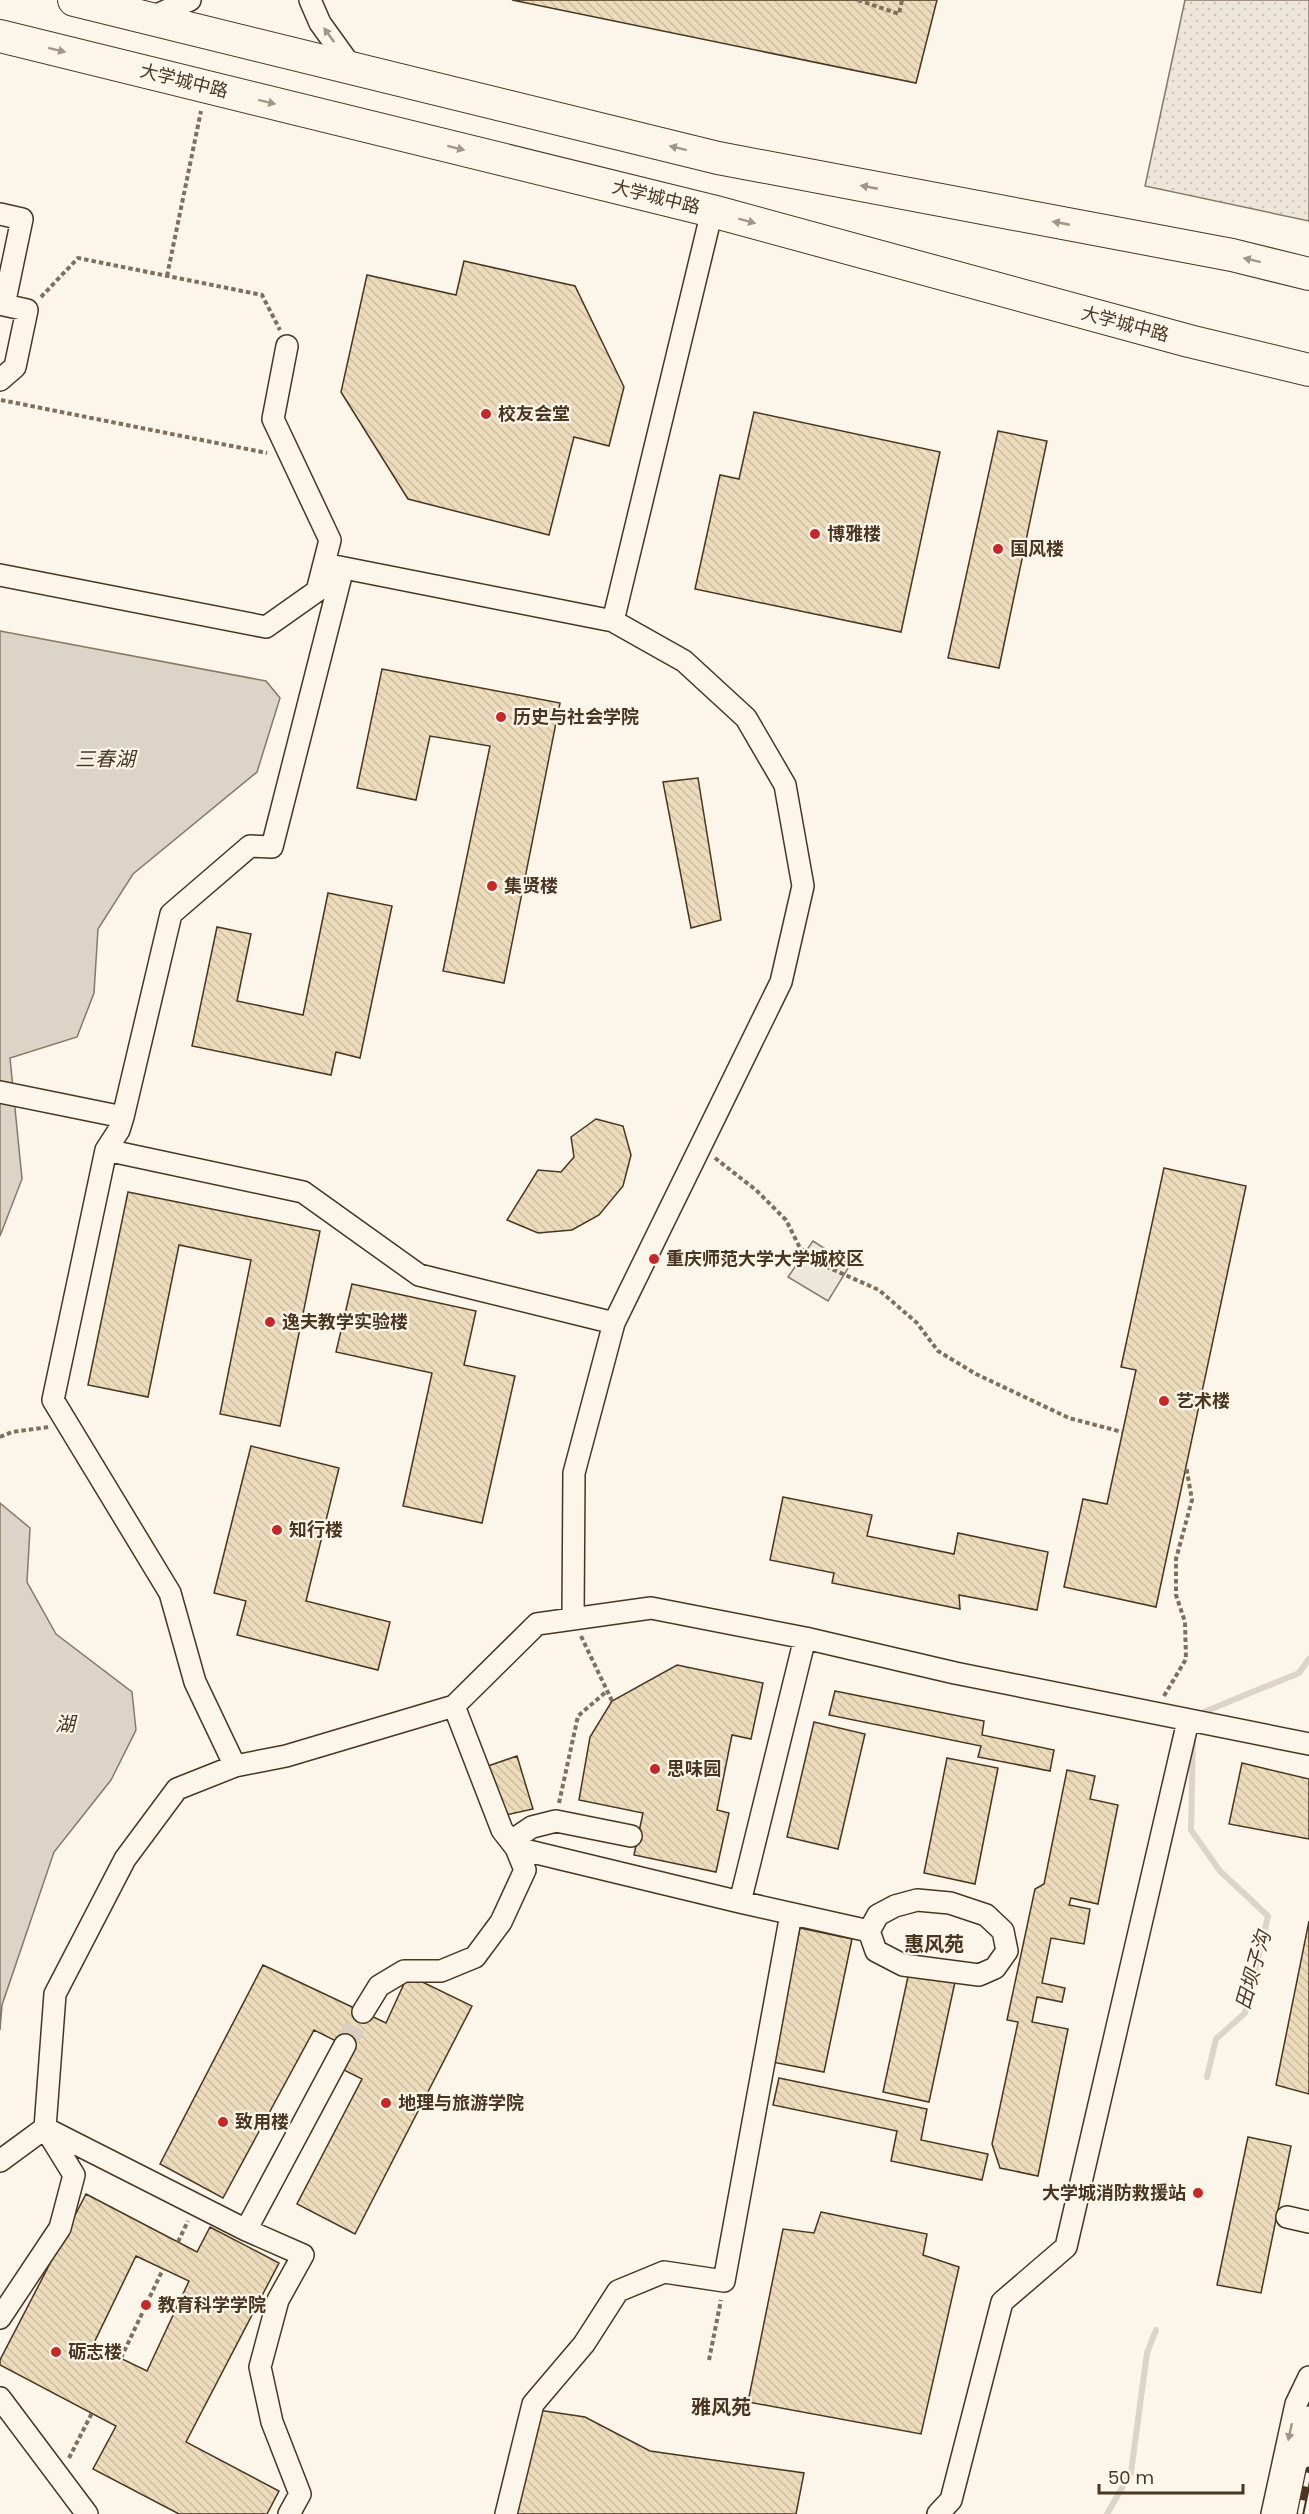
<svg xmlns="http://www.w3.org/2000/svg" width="1309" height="2514" viewBox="0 0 1309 2514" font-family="Poppins,'Noto Sans SC',sans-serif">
	<defs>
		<pattern id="grass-dots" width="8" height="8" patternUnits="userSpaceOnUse" patternTransform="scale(1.5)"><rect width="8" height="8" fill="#ede6d9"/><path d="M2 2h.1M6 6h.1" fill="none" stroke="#cdc6ba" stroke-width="1.8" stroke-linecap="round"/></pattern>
		<pattern id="building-back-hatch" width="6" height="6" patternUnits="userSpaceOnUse" patternTransform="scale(1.5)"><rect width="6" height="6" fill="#ecdcbc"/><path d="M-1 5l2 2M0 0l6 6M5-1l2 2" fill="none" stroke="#ccbda1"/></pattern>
	</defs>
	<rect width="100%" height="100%" fill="#fbf6e9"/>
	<!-- grass -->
	<path fill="url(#grass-dots)" stroke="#887966" stroke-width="1.5" d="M 1185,0 L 1309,0 L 1309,221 L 1145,186 Z"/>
	<!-- parking -->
	<path fill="#ede7d9" stroke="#887966" stroke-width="1.5" d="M 813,1241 L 850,1265 L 828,1301 L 788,1277 Z"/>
	<!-- water -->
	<path fill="#dcd4c6" stroke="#887966" stroke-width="1.5" d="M 0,631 L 266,681 L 280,698 L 257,772 L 133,874 L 98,929 L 94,993 L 77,1037 L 10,1058 L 22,1179 L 0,1236 Z
		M 0,1503 L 30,1528 L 27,1582 L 56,1634 L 132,1692 L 136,1730 L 111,1780 L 54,1852 L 2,2005 L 0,2030 Z"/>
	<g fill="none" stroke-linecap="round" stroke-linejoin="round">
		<!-- stream -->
		<path stroke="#dcd4c6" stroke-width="6" d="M 1199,1714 L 1299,1673 L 1309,1659
			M 1193,1738 L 1191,1830 L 1220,1871 L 1268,1916 L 1245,2013 L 1216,2039 L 1207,2077
			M 1107,2514 L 1131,2472 L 1147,2353 L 1156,2330"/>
	</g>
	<!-- building -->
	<path fill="url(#building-back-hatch)" stroke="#4a3520" stroke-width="1.5" fill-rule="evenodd" d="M 512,0 L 937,0 L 916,83 Z
		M 464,261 L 575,286 L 624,387 L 609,446 L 574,437 L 549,535 L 408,499 L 341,392 L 367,275 L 456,295 Z
		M 754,412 L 940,452 L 901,632 L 695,589 L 720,475 L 739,479 Z
		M 998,431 L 1047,441 L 999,668 L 948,658 Z
		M 382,669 L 560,703 L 504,983 L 443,971 L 490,746 L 430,736 L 416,800 L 357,788 Z
		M 698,778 L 721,920 L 691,928 L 663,782 Z
		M 328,893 L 392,906 L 360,1058 L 336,1052 L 331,1075 L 192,1046 L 217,927 L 251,934 L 237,1001 L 303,1015 Z
		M 596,1119 L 623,1126 L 631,1155 L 623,1186 L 599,1215 L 572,1230 L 538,1233 L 507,1220 L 538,1170 L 561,1172 L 574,1157 L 571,1137 Z
		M 1164,1168 L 1246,1186 L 1156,1607 L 1064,1587 L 1083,1499 L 1107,1504 L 1136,1370 L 1121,1367 Z
		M 128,1192 L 320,1231 L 280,1426 L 220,1414 L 251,1260 L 179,1245 L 148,1397 L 88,1385 Z
		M 352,1284 L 476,1311 L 464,1365 L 515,1376 L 482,1523 L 403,1506 L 432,1373 L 336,1352 Z
		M 251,1446 L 339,1468 L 306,1601 L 390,1622 L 378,1670 L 237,1635 L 246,1601 L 214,1593 Z
		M 783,1497 L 872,1515 L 867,1536 L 954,1554 L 958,1533 L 1048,1552 L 1037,1610 L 959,1595 L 960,1609 L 832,1583 L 834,1573 L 770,1560 Z
		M 677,1665 L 763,1683 L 751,1739 L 732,1735 L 717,1810 L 729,1813 L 716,1872 L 634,1855 L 643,1813 L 579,1800 L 590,1737 L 612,1701 Z
		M 835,1691 L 984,1721 L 982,1735 L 1054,1750 L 1050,1771 L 978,1757 L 981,1746 L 829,1715 Z
		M 814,1722 L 865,1734 L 838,1849 L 787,1837 Z
		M 517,1756 L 533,1809 L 506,1815 L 488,1766 Z
		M 947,1758 L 998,1768 L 975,1884 L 924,1873 Z
		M 1242,1763 L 1309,1779 L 1309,1839 L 1229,1824 Z
		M 1067,1770 L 1095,1776 L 1090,1799 L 1118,1805 L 1098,1904 L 1071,1898 L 1069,1905 L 1090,1909 L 1084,1944 L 1051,1938 L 1042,1983 L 1065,1988 L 1062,2002 L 1037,1997 L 1032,2022 L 1068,2029 L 1038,2176 L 1000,2168 L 992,2144 L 1018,2022 L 1007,2020 L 1035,1889 L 1044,1884 Z
		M 1309,1921 L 1309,2094 L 1276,2085 Z
		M 800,1928 L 852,1939 L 824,2072 L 772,2062 Z
		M 263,1965 L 386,2023 L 408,1975 L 472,2006 L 355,2234 L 297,2204 L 362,2079 L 342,2069 L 352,2049 L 314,2030 L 223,2198 L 160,2164 Z
		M 909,1972 L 955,1982 L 929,2102 L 883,2092 Z
		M 779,2078 L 927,2109 L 921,2140 L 988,2154 L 982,2180 L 891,2161 L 897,2131 L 773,2105 Z
		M 1248,2137 L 1291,2146 L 1261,2293 L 1217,2285 Z
		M 86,2194 L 197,2252 L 210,2227 L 279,2263 L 186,2442 L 279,2491 L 267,2514 L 179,2514 L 93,2469 L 116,2426 L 0,2365 L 0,2360 ZM 136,2256 L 189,2281 L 147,2371 L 93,2345 Z
		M 821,2212 L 927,2234 L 923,2255 L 959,2267 L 921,2434 L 748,2402 L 783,2229 L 814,2233 Z
		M 538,2410 L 585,2417 L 650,2451 L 804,2473 L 796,2514 L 515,2514 Z"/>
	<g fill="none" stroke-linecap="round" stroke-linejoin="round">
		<!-- minor-tunnel -->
		<path stroke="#d8cfc1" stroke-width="21" stroke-dasharray="21 10" stroke-linecap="butt" d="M 345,2045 L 363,2012"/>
		<!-- minor casing -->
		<g stroke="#4a3520" stroke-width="24">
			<path id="minor" d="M 310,0 L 320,23 L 353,69
				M 148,19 L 190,0
				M 0,214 L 22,219 L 4,305 L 27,310 L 15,367 L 0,380
				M 324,564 L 613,621 L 684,661 L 746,718 L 785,785 L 803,886 L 781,982 L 614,1323 L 574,1473 L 573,1619
				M 0,575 L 266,627 L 317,591 L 330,540 L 273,419 L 287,346
				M 613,621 L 712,211
				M 0,1092 L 123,1117
				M 106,1150 L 303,1192 L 419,1275 L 614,1323
				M 235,1766 L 195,1682 L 170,1593 L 53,1400 L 106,1150 L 119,1130 L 123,1117 L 171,914 L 250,846 L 272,847 L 343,568
				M 511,1841 L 532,1827 L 556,1821 L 631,1836
				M 516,1848 L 740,1902 L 869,1931 L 876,1951 L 903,1965 L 979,1975 L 995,1968 L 1007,1951 L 1003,1931 L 986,1915 L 950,1903 L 917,1900 L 895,1906 L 878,1915 L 869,1931
				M 740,1902 L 805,1638
				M 363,2012 L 379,1986 L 404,1971 L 441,1971 L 475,1957 L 501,1922 L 525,1870 L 516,1848 L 502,1830 L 454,1706
				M 45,2128 L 246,2230
				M 0,2161 L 45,2128 L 55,1994 L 125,1859 L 177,1789 L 235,1766 L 286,1756 L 454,1706 L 537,1624 L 651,1608 L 805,1638 L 955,1673 L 1309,1744
				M 1287,2217 L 1309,2222
				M 0,2318 L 60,2228 L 74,2175 L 45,2128
				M 0,2398 L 87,2514
				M 289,2514 L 300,2494 L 272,2422 L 260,2367 L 278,2300 L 303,2255 L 246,2230 L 345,2045
				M 506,2514 L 533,2404 L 584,2344 L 618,2291 L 664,2272 L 724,2281 L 789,1925
				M 938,2514 L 951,2500 L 1002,2302 L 1066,2247 L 1188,1721
				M 1272,2514 L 1296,2404 L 1309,2377"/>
		</g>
		<!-- major casing -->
		<g stroke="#4a3520" stroke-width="30">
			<path id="major" d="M 1289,2514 L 1309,2420"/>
		</g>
		<!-- highway casing -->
		<g stroke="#4a3520" stroke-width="34">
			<path id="highway" d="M 74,0 L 718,158 L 1232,255 L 1309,274
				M 0,36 L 712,211 L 1189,341 L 1309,370"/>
		</g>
		<!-- path -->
		<path stroke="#7f6f5c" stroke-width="4" stroke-dasharray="4.5 3" stroke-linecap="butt" d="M 858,0 L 899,14 L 902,0
			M 167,276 L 201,111
			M 41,297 L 78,258 L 262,295 L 280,330
			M 1,400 L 267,453
			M 715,1158 L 756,1190 L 786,1220 L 800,1248 L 825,1266 L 879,1290 L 917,1323 L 938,1351 L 976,1374 L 1069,1418 L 1122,1432
			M 0,1437 L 12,1432 L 49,1427
			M 581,1636 L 612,1701
			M 1164,1696 L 1186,1659 L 1185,1622 L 1176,1595 L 1176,1559 L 1192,1500 L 1186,1466
			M 559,1803 L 578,1716 L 607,1691
			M 178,2242 L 188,2221
			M 121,2358 L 163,2269
			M 709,2360 L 721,2300
			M 69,2458 L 92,2413"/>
		<!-- minor -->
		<use href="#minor" stroke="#fbf6e9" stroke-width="21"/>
		<!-- major -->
		<use href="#major" stroke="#fbf6e9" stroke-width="27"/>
		<!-- highway -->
		<use href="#highway" stroke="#fbf6e9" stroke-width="32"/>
		<!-- rail casing -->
		<g stroke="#4a3520" stroke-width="7">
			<path id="rail" d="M 1300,2514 L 1309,2470"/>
		</g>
		<!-- rail -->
		<use href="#rail" stroke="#fbf6e9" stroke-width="4.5" stroke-dasharray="14" stroke-linecap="butt"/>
	</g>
	<!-- one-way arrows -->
	<defs><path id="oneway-solid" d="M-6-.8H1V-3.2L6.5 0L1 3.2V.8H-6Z" transform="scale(1.5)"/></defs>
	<g fill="#a29684">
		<use href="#oneway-solid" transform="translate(329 35) rotate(-126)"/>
		<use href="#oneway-solid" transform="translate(57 50) rotate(14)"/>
		<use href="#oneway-solid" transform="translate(267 102) rotate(14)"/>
		<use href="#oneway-solid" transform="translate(456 148) rotate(14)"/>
		<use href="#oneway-solid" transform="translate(678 148) rotate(-166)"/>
		<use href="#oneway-solid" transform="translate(869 187) rotate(-169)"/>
		<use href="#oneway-solid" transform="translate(747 221) rotate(15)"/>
		<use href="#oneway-solid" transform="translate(1061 223) rotate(-169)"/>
		<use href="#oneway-solid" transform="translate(1252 260) rotate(-166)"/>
		<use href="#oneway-solid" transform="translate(1290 2432) rotate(102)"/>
	</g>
	<!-- markers -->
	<g fill="#c62828" stroke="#fbf6e9" stroke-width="2">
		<circle cx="486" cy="414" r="6"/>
		<circle cx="815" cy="534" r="6"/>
		<circle cx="998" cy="549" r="6"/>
		<circle cx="501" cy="717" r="6"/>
		<circle cx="492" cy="886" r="6"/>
		<circle cx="654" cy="1259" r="6"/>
		<circle cx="270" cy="1322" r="6"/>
		<circle cx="1164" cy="1401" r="6"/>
		<circle cx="277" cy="1530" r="6"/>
		<circle cx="655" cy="1769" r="6"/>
		<circle cx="386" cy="2103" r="6"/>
		<circle cx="223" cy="2122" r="6"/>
		<circle cx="1198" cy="2193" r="6"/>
		<circle cx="146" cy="2305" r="6"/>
		<circle cx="56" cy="2352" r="6"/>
	</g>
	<g text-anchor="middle" stroke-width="4.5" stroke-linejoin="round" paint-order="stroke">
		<!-- street labels -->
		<g font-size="18" fill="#4a3520" stroke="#fbf6e9">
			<text transform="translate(184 81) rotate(14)" y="6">大学城中路</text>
			<text transform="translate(656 197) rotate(14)" y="6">大学城中路</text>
			<text transform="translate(1125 324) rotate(15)" y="6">大学城中路</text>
		</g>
		<!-- poi labels -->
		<g font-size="18" font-weight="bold" fill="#4a3520" stroke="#fbf6e9" text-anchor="start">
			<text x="498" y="420">校友会堂</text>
			<text x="827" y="540">博雅楼</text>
			<text x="1010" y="555">国风楼</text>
			<text x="513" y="723">历史与社会学院</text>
			<text x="504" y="892">集贤楼</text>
			<text x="666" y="1265">重庆师范大学大学城校区</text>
			<text x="282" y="1328">逸夫教学实验楼</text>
			<text x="1176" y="1407">艺术楼</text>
			<text x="289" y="1536">知行楼</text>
			<text x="667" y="1775">思味园</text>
			<text x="398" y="2109">地理与旅游学院</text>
			<text x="235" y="2128">致用楼</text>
			<text x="1186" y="2199" text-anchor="end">大学城消防救援站</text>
			<text x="158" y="2311">教育科学学院</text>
			<text x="68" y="2358">砺志楼</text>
		</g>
		<!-- water labels -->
		<g font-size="20" font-style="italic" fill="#4a3520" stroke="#fbf6e9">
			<text x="105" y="766">三春湖</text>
			<text x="65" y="1731">湖</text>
			<text transform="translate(1253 1970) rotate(-74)" y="7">田坝子沟</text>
		</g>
		<!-- neighbourhood labels -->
		<g font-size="20" font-weight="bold" fill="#4a3520" stroke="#fbf6e9">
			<text x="934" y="1951">惠风苑</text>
			<text x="721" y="2414">雅风苑</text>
		</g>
	</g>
	<!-- scale -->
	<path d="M1099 2484v9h144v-9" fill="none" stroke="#4a3520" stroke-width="3"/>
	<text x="1108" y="2484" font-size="18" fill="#4a3520" stroke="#fbf6e9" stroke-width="4.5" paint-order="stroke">50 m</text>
</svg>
